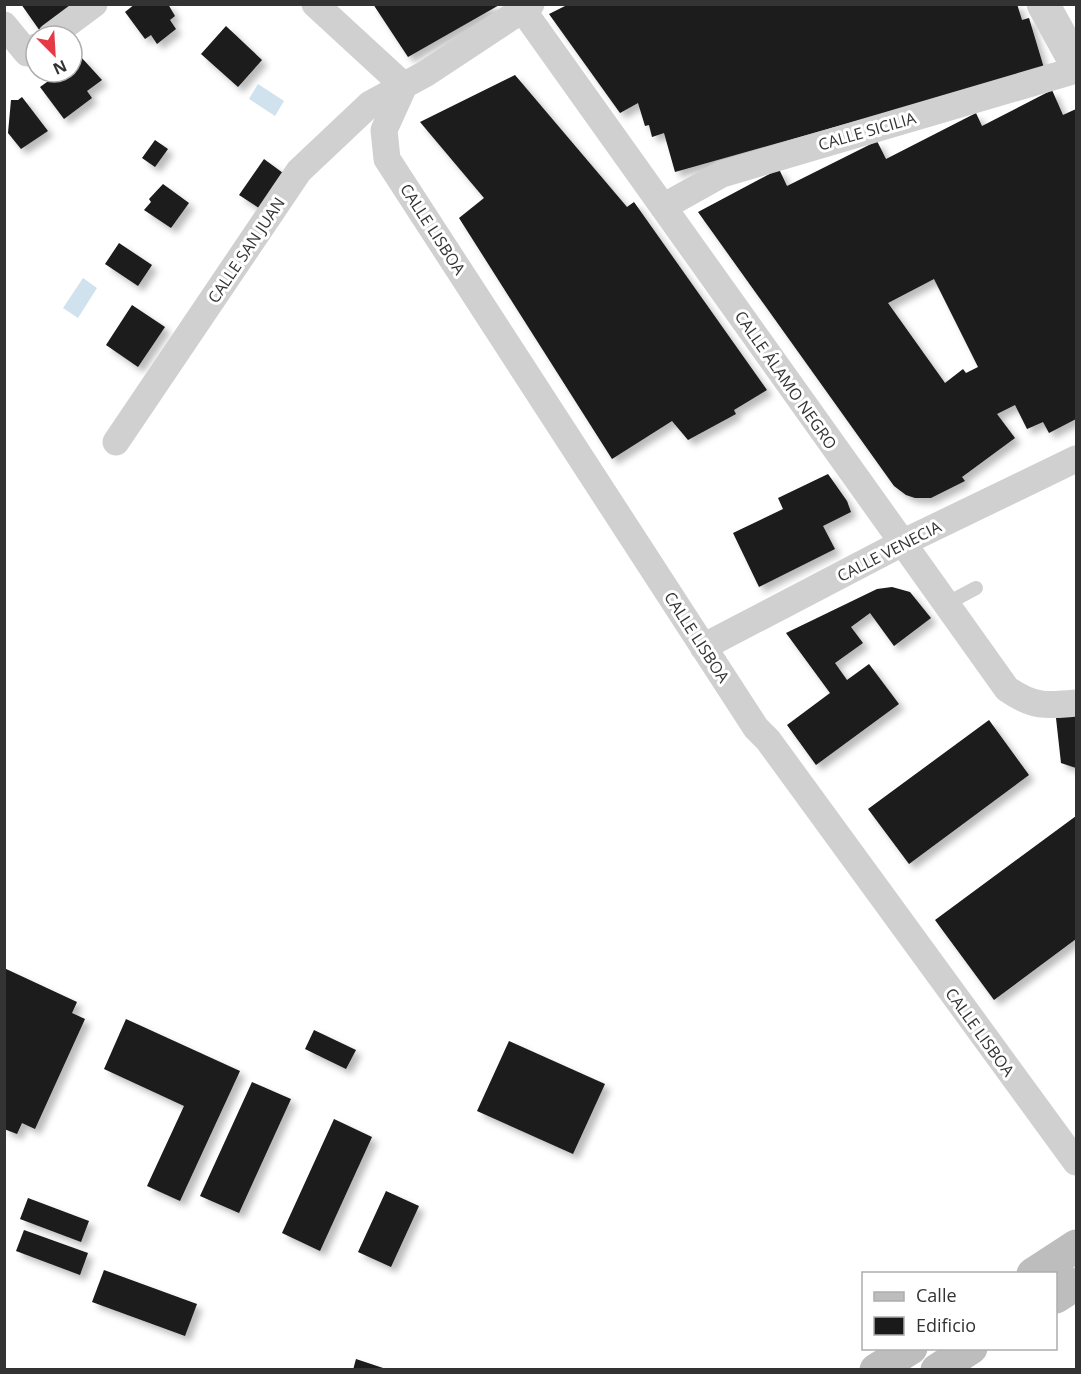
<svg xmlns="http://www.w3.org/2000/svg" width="1081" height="1374" viewBox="0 0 1081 1374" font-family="'Open Sans',sans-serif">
	<defs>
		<filter id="shadow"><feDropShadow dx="5.5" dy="5.5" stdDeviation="3" flood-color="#0004"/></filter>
	</defs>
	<rect width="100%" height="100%" fill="#fff"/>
	<!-- water -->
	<path fill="#cfe2ee" d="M 258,84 L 284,101 L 275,116 L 249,99 Z
		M 83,278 L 97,288 L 78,318 L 63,308 Z"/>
	<!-- building -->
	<path fill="#1a1a1a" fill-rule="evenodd" filter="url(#shadow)" d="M 21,4 L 76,4 L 40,31 Z
		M 135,4 L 168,4 L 175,16 L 170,20 L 176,29 L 157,44 L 151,35 L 145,39 L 125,12 Z
		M 373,4 L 501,4 L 408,57 Z
		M 569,4 L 1017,4 L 1022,20 L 1029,18 L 1044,68 L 675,172 L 664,133 L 652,137 L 649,125 L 645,126 L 638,103 L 620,113 L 549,14 Z
		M 226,26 L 262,60 L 238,87 L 201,54 Z
		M 81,57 L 102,80 L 87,91 L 92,98 L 64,119 L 40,87 L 61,72 L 72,72 L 72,64 Z
		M 515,75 L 627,207 L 634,202 L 767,390 L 734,410 L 736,414 L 688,440 L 672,421 L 612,459 L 459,218 L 484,198 L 420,122 Z
		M 1052,90 L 1063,115 L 1076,109 L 1076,419 L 1049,433 L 1043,422 L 1027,429 L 1015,405 L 997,414 L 1015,438 L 962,477 L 965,481 L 931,498 L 915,498 L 906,495 L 894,486 L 698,212 L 779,169 L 787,186 L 877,141 L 886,159 L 976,113 L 982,126 ZM 934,279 L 978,367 L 966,373 L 963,369 L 945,383 L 888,303 Z
		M 22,97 L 48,131 L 21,149 L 8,133 L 11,100 L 18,100 Z
		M 155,140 L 168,149 L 155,167 L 142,158 Z
		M 264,159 L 287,176 L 262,210 L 239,195 Z
		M 163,184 L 189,203 L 171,228 L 144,210 L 151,202 L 149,199 Z
		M 119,243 L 152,265 L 138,286 L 105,264 Z
		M 132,305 L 165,327 L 138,367 L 106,345 Z
		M 828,474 L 847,501 L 851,512 L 823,526 L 835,549 L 759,587 L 733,533 L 783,509 L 778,498 Z
		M 892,587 L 910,592 L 931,618 L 894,646 L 870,613 L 851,627 L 863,643 L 835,663 L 847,680 L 869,664 L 899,704 L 816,765 L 787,725 L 830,693 L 786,633 L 877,589 Z
		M 1076,715 L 1076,768 L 1061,763 L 1056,718 Z
		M 989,720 L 1029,775 L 909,864 L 868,809 Z
		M 1076,816 L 1076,939 L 994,1000 L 935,920 Z
		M 4,968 L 77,1002 L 72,1013 L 85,1019 L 35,1129 L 22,1123 L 17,1134 L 4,1129 Z
		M 126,1019 L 240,1071 L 180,1201 L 147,1186 L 184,1106 L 104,1069 Z
		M 314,1030 L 356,1050 L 346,1069 L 305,1049 Z
		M 509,1041 L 605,1084 L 573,1154 L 477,1111 Z
		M 252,1082 L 291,1099 L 239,1213 L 200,1196 Z
		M 334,1119 L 372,1137 L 320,1251 L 282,1233 Z
		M 386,1191 L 419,1206 L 391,1267 L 358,1252 Z
		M 28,1198 L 89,1221 L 81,1242 L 20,1219 Z
		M 24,1230 L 88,1253 L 80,1275 L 16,1251 Z
		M 104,1270 L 197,1304 L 185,1336 L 92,1302 Z
		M 356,1359 L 386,1369 L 386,1370 L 353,1370 Z"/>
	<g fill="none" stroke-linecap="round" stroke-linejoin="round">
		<!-- service -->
		<path stroke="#d0d0d0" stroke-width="14" d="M 946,604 L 976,588"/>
		<!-- minor -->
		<path stroke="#d0d0d0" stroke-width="27" d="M 315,4 L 404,86
			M 522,9 L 1007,689 C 1033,707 1046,706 1076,703
			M 4,25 L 27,53 L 36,47
			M 51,36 L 94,4
			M 404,86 L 384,130 L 387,159 L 756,728 L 768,740 L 1076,1162
			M 663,207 L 722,174 L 1076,70
			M 116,442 L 299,171 L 370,104 L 425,74 L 531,4
			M 703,647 L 902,543 L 1076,459"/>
		<!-- tertiary -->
		<path stroke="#d0d0d0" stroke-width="33" d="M 1043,4 L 1076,64"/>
		<!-- secondary -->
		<path stroke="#bdbdbd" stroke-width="33" d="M 1033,1274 L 1076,1246
			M 1056,1297 L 1076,1284
			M 876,1370 L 911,1348
			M 937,1370 L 971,1348"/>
	</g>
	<g text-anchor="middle" stroke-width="6" stroke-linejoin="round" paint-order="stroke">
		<!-- street labels -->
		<g font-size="16" fill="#333" stroke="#fff">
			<text transform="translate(867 131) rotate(-16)" y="6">CALLE SICILIA</text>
			<text transform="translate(433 229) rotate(57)" y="6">CALLE LISBOA</text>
			<text transform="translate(246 250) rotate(-56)" y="6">CALLE SAN JUAN</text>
			<text transform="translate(786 380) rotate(55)" y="6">CALLE ÁLAMO NEGRO</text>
			<text transform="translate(889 551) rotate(-27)" y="6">CALLE VENECIA</text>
			<text transform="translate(697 637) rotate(57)" y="6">CALLE LISBOA</text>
			<text transform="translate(980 1032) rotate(54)" y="6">CALLE LISBOA</text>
		</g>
	</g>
	<!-- border -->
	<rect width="1081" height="1374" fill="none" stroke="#333333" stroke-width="12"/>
	<!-- legend -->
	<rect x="862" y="1272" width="195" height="78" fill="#ffffff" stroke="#adadad" stroke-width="1.5"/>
	<rect x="874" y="1292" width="30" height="9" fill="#bdbdbd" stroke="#adadad" stroke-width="1.5"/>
	<text x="916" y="1302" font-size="18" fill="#333333">Calle</text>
	<rect x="874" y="1317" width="30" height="18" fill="#1a1a1a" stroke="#adadad" stroke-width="1.5"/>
	<text x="916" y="1332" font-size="18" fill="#333333">Edificio</text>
	<!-- north arrow -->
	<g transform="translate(54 54) rotate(156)"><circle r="28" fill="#ffffff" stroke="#adadad" stroke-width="1.5"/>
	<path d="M0-4.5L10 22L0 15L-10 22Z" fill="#e63946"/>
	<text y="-9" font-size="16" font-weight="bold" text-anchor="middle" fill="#333333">N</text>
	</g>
</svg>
